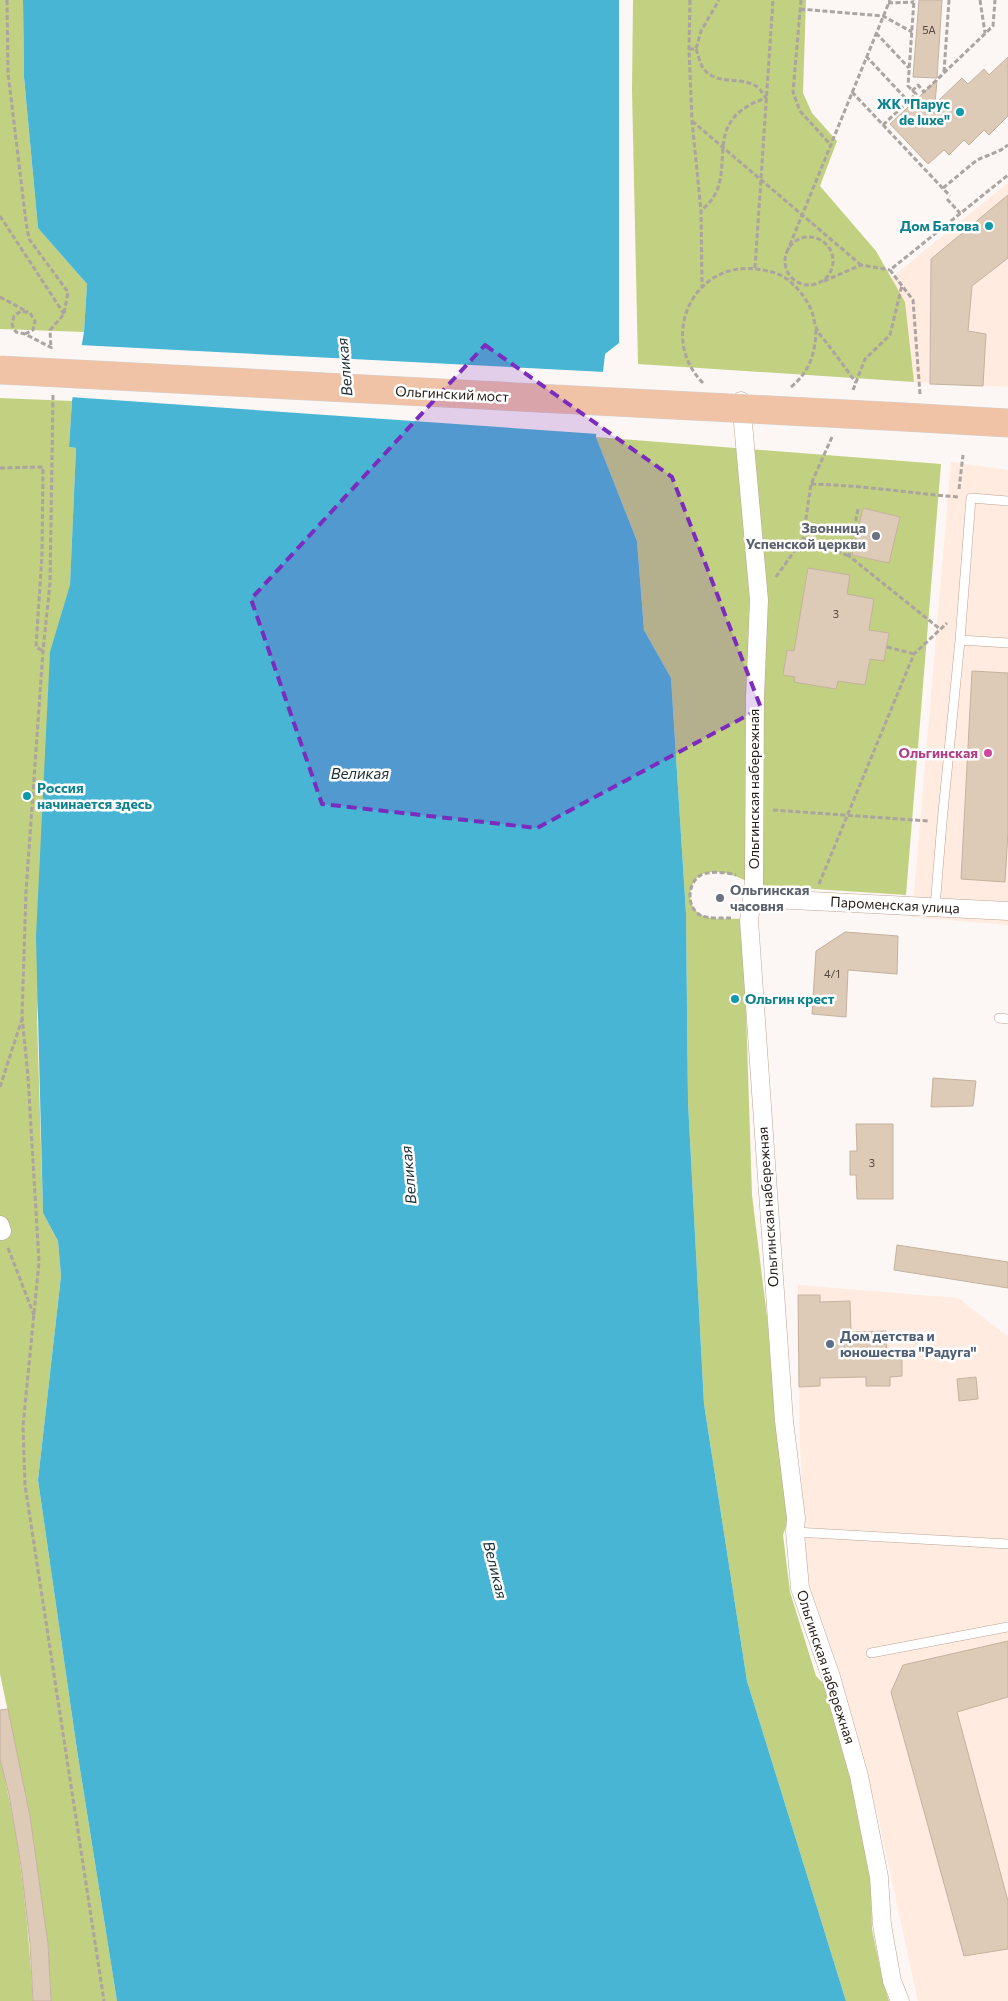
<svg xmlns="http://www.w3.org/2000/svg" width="1008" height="2001" viewBox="0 0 1008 2001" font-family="Commissioner,sans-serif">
	<rect width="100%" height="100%" fill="#fcf7f4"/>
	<!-- built -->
	<path fill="#ffebdf" d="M 1008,183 L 1008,387 L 914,382 L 905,302 L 891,278 Z
		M 951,462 L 1008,470 L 1008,925 L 912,917 Z
		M 798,1285 L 958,1298 L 1008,1337 L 1008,2001 L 918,2001 L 878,1817 L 845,1695 L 835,1669 L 808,1588 L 800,1447 Z"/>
	<!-- green -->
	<path fill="#c2d081" d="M 0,0 L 23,0 L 24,77 L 38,228 L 87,284 L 84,332 L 0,329 Z
		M 633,0 L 806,0 L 803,93 L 812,113 L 837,141 L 820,186 L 876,251 L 905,302 L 914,382 L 638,364 L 632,90 Z
		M 0,398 L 72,401 L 69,447 L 76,448 L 70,586 L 63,612 L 37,1016 L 43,1213 L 58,1241 L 61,1276 L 38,1480 L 77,1750 L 117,2001 L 51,2001 L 48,1944 L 30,1816 L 0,1674 Z
		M 596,437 L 941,464 L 906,895 L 754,885 C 739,877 723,869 705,873 C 688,878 685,906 700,914 C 711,921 730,918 743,919 L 752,1195 L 780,1422 L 789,1518 L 783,1535 L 790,1592 L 816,1676 L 827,1687 L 850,1776 L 871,1879 L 872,1929 L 883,1982 L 889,2001 L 846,2001 L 747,1681 L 704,1404 L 688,1102 L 686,913 L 671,678 L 644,630 L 637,541 Z
		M 0,1759 C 20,1838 28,1919 33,2001 L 0,2001 Z"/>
	<!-- water -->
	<path fill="#47b5d3" d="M 23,0 L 619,0 L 619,343 L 605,354 L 596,437 L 637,541 L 644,630 L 671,678 L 686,913 L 688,1102 L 704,1404 L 747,1681 L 846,2001 L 117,2001 L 77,1750 L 38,1480 L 61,1276 L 58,1241 L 43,1213 L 36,937 L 50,652 L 70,585 L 76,448 L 69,447 L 72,401 L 84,332 L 87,284 L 38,228 L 24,77 Z"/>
	<!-- pier -->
	<path fill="#fcf7f4" d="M 79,345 L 605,372 L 598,434 L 70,397 Z"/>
	<!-- building -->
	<path fill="#ddcbb7" stroke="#c4b29e" d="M 919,0 L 942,0 L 937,78 L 913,77 Z
		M 1008,57 L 1008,116 L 989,135 L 984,130 L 969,145 L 964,140 L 949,155 L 944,150 L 928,164 L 890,124 L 937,80 L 935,104 L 962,78 L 968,84 L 984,69 L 989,75 Z
		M 1008,195 L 1008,258 L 972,286 L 968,331 L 986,334 L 983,386 L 930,384 L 931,259 Z
		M 863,508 L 900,517 L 889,563 L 852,555 Z
		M 808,568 L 850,575 L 847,594 L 874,599 L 869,630 L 889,633 L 884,661 L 870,659 L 865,685 L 838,681 L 836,689 L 794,682 L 795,677 L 783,675 L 787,650 L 794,651 Z
		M 972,671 L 1008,673 L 1008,832 L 1005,882 L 961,879 Z
		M 845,932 L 898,936 L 897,974 L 848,970 L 846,1017 L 812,1014 L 816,951 Z
		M 933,1078 L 976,1081 L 973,1106 L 931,1107 Z
		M 856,1124 L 893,1124 L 893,1199 L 857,1199 L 856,1175 L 850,1175 L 850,1151 L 857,1151 Z
		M 897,1245 L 1008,1262 L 1008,1288 L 894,1270 Z
		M 798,1295 L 820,1295 L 820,1302 L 850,1301 L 851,1332 L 886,1331 L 887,1355 L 902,1354 L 902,1376 L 890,1377 L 890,1386 L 866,1386 L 866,1377 L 820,1378 L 820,1386 L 799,1387 Z
		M 976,1377 L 978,1399 L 959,1401 L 957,1379 Z
		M 1008,1641 L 1008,1697 L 957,1712 L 1008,1901 L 1008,1949 L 964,1956 L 891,1692 L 903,1665 Z
		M 8,1709 L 30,1816 L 48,1944 L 51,2001 L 33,2001 L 30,1943 L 21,1866 L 9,1795 L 0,1759 L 0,1710 Z"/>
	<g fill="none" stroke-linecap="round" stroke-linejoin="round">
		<!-- lane casing -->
		<g stroke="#bca496" stroke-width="10">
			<path id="lane" d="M 960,640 L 1008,643
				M 935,907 L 942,822 L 960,640 L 971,498 L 1008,501
				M 999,1018 L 1008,1019
				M 795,1532 L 1008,1544
				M 871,1653 L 1008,1627"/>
		</g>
		<!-- street casing -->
		<g stroke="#bca496" stroke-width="19">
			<path id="street" d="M 741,401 L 759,600 L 755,697 L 754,885 L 749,920 L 784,1421 L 796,1518 L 795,1532 L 800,1588 L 831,1677 L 859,1776 L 879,1877 L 882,1925 L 892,1981 L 900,2001
				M 752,898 L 1008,911
				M 0,1225 L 2,1231"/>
		</g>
		<!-- primary casing -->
		<g stroke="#d4d2d1" stroke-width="29">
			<path id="primary" d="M 904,417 L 1008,423"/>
		</g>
		<!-- path -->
		<path stroke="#aba4a0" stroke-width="3" stroke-dasharray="5 2.5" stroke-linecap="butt" d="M 7,0 L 8,73 L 26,222 L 29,239 L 68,292 L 64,314 L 50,330 L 51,349
			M 690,0 L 689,49 L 692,121 L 701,211 L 702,286
			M 801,0 L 793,92 L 800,111 L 830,144
			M 980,0 L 985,33
			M 888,3 L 914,2
			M 800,9 L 883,16 L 912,32
			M 876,33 L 909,68
			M 689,49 L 696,49 L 701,31 L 719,0
			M 696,49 C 698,55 700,63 703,68 C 716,86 740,76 756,86 C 760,88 763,94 766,98 C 759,101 751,103 745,108 C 710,130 731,169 714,196 C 711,202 706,206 701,211
			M 866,56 L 908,101
			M 944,72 L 949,0
			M 912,91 L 918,85 L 924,92 L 993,26 L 995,0
			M 852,92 L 950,196
			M 692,121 L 861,265
			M 883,125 L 916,94 L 908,86 L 914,0
			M 943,188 L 977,160 L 1001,150 L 1008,145
			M 947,199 L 960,213
			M 0,216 L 64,314
			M785 261a24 24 0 1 1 48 0a24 24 0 1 1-48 0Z
			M 787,252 L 890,0
			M 755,268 L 773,0
			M 824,281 L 861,265 L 890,270
			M 0,297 L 28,312
			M 25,334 L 33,330 L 35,321 L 30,313 L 21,311 L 14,316 L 12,325 L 16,332 L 25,334 L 52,348
			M 703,383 C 656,336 696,256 762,270 C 771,271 780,274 787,279 C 798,288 807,299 812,312 C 814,317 814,323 816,327 C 818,334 825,340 829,346 C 838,358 847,370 856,383
			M 791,387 C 810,372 816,351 816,328
			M 853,390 L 865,359 L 890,335 L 902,285
			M 920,394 L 913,300 L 890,270 L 1008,175
			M 53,395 L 50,583 L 43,651 L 26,892 L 22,1016 L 28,1077 L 39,1262 L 23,1426 L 25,1485 L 104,2001
			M 832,437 L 811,484 L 803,539 L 849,556
			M 0,468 L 43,467 L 42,555 L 36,647 L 43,651
			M 811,484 C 860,485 909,493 958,497
			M 959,489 L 963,455
			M 858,509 L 849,556 L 940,629
			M 776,577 L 803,539
			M 887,647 L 914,654
			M 773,810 L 928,821
			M 819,884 L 914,654 L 947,623
			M 731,918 C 722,918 708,919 700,915 C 686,907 687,883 701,875 C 709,871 727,872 736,875
			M 0,1087 L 22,1019
			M 8,1248 L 34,1315"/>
		<!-- lane -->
		<use href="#lane" stroke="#fff" stroke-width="9"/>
		<!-- street -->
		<use href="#street" stroke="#fff" stroke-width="18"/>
		<!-- primary -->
		<use href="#primary" stroke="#f0c2a6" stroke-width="28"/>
		<!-- primary-bridge casing -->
		<g stroke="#d4d2d1" stroke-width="29" stroke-linecap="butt">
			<path id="primary-bridge" d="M 0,370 L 904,417"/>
		</g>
		<!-- primary-bridge -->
		<use href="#primary-bridge" stroke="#f0c2a6" stroke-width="28"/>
	</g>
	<!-- marked area -->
	<path fill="#7b2cbf" fill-opacity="0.2" stroke="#7b2cbf" stroke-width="4" stroke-dasharray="10 6" stroke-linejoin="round" d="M 485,345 L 672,477 L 761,708 L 537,828 L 322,804 L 251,599 Z"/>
	<!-- markers -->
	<g fill="#0f9aa8" stroke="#fff" stroke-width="2">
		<circle cx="960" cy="112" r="5"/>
		<circle cx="989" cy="226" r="5"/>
		<circle cx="27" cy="796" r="5"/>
		<circle cx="735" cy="999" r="5"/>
	</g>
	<g fill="#6b7280" stroke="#fff" stroke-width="2">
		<circle cx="876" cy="536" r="5"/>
		<circle cx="720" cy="898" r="5"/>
	</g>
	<circle fill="#d1479c" stroke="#fff" stroke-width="2" cx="988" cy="753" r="5"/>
	<circle fill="#5c6f8a" stroke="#fff" stroke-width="2" cx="830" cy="1344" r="5"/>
	<g text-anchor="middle" stroke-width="5" stroke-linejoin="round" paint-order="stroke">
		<!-- number labels -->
		<g font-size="11" fill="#544840">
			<text x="929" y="34">5А</text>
			<text x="836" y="618">3</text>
			<text x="832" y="978">4/1</text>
			<text x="872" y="1167">3</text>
		</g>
		<!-- culture labels -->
		<g font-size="14" font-weight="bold" fill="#0d838f" stroke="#fff" text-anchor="end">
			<text x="950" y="109">ЖК "Парус<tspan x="950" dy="16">de luxe"</tspan></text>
			<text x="979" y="231">Дом Батова</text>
			<text x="37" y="793" text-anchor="start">Россия<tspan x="37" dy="16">начинается здесь</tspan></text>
			<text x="745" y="1004" text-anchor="start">Ольгин крест</text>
		</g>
		<!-- street labels -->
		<g font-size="14" fill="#261d18" stroke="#fff">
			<text transform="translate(452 394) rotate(3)" y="5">Ольгинский мост</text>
			<text transform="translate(754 789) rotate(-90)" y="5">Ольгинская набережная</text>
			<text transform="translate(895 905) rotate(3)" y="5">Пароменская улица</text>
			<text transform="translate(768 1207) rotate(-94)" y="5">Ольгинская набережная</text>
			<text transform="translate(826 1667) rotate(72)" y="5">Ольгинская набережная</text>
		</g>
		<!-- worship labels -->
		<g font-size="14" font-weight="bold" fill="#5b616d" stroke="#fff" text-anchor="end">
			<text x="866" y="533">Звонница<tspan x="866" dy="16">Успенской церкви</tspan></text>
			<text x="730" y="895" text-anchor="start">Ольгинская<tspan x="730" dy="16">часовня</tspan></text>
		</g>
		<!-- hotel labels -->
		<g font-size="14" font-weight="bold" fill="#b23c85" stroke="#fff" text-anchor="end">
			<text x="978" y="758">Ольгинская</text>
		</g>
		<!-- service labels -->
		<g font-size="14" font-weight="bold" fill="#4e5e75" stroke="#fff" text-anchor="start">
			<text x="840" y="1341">Дом детства и<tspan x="840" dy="16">юношества "Радуга"</tspan></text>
		</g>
		<!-- water labels -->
		<g font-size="15" font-style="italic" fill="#1a2e34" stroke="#fff">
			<text transform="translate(345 367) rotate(-95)" y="5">Великая</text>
			<text x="360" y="779">Великая</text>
			<text transform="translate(409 1175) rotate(-95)" y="5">Великая</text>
			<text transform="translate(495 1570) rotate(76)" y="5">Великая</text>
		</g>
	</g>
</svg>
